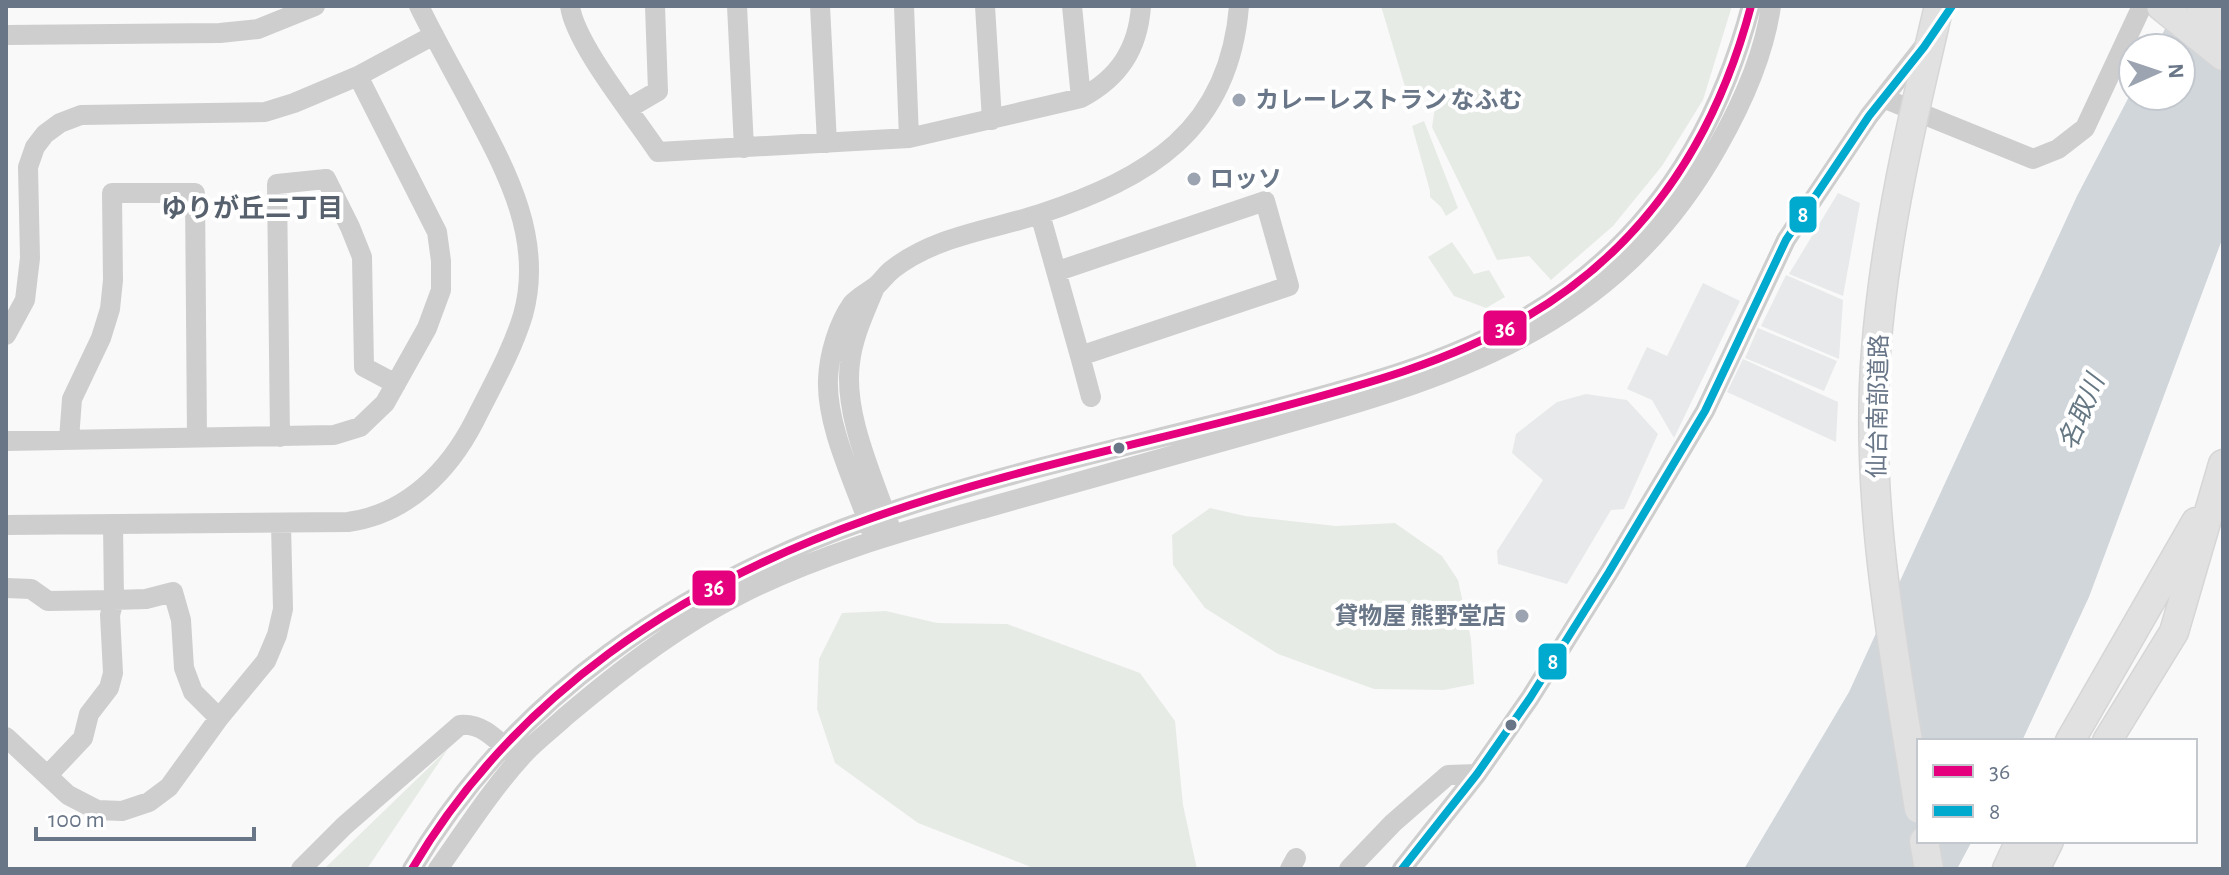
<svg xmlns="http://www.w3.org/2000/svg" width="2229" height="875" viewBox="0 0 2229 875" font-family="'Alegreya Sans','Noto Sans JP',sans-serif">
	<rect width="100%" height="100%" fill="#f9f9f9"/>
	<!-- built -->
	<path fill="#e7e9ea" d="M 1838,193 L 1860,203 L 1843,296 L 1789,274 Z
		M 1786,275 L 1843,300 L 1839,359 L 1761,326 Z
		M 1703,283 L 1740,301 L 1674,438 L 1652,400 L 1627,389 L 1647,347 L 1667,356 Z
		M 1758,328 L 1837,361 L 1824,391 L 1745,358 Z
		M 1743,359 L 1838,402 L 1836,442 L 1727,392 Z
		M 1586,394 L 1627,400 L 1658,434 L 1624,509 L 1611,510 L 1567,584 L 1498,564 L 1497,551 L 1543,480 L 1512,453 L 1516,434 L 1557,402 Z"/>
	<!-- green -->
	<path fill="#e7ebe6" d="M 1381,6 L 1732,6 L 1703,100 L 1662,166 L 1613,226 L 1551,280 L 1529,256 L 1497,260 L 1432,127 L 1436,101 L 1405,87 Z
		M 1424,121 L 1458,208 L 1446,216 L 1441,207 L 1430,197 L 1430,191 L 1412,126 Z
		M 1452,242 L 1474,274 L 1489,270 L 1505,297 L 1486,308 L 1454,296 L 1428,257 Z
		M 1210,508 L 1245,516 L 1336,526 L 1395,523 L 1442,556 L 1458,580 L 1471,639 L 1474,684 L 1444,690 L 1374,689 L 1278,654 L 1205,608 L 1173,565 L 1172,535 Z
		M 886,611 L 937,623 L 1007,624 L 1140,673 L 1175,721 L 1183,805 L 1197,869 L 1036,869 L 918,823 L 835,763 L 817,709 L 819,659 L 842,613 Z
		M 448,749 L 367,869 L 324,869 Z"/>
	<!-- water -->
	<path fill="#d1d6db" d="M 2177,6 L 2223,6 L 2223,237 L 2089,597 L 2022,741 L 1919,741 L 1919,841 L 1972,841 L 1957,869 L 1744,869 L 1849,692 L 2077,196 L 2133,89 L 2133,96 L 2181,96 L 2181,48 L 2155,48 Z"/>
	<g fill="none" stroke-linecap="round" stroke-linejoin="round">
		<!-- highway casing -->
		<g stroke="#d6d6d7" stroke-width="31">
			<path id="highway" d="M 2161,6 L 2223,56
				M 2201,6 L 2223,24
				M 2070,741 L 2196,522
				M 2107,741 L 2174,632 L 2223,464
				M 1924,841 L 1929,869
				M 2007,869 L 2020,841
				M 2035,869 L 2049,841"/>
		</g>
		<!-- minor -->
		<path stroke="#cececf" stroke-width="20" d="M 570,6 C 575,44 635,117 658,152 L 909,138 L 1081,98 C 1119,78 1138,49 1141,6
			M 737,6 L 744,148
			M 820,6 L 827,143
			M 904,6 L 909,138
			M 985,6 L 992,120
			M 1072,6 L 1081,98
			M 6,35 L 220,33 L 258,29 L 315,6
			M 1883,98 L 2033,159 L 2058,149 L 2085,128 L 2142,6
			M 629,108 L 658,91 L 655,6
			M 1040,214 L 1080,356 L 1289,286 L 1265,201 L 1058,271
			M 875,287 C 865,312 853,336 850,363 C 843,414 873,477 889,524
			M 6,335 L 25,300 L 30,258 L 28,167 L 35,147 L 45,134 L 60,123 L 81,115 L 265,112 L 294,103 L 358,76 L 434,35
			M 1080,356 L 1091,397
			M 280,437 L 277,184 L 326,179 L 350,227 L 362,257 L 364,367 L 396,384
			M 69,439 L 72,399 L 101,338 L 110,309 L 113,280 L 112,193 L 195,193 L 197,437
			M 6,441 L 334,435 L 360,427 L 385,403 L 427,328 L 441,290 L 441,261 L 437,232 L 358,76
			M 113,524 L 114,600 L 146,599 L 173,592 L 181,620 L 184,668 L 193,692 L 219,718
			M 6,525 L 348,522 C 407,514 449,471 475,420 C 492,386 512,351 523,315 C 544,240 507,172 473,108 C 455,74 436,41 419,6
			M 871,530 C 856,485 826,427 828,379 C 829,355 838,324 852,304 C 858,297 868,292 876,286 C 882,281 886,274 893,269 C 935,236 991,230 1040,214 C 1148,178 1229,131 1239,6
			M 6,588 L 31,589 L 48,601 L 114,600 L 110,615 L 113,673 L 109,688 L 89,714 L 83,738 L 48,775
			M 6,737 L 68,795 L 97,810 L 122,811 L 149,802 L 169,787 L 219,718 L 266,661 L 277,635 L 283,609 L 281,524
			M 301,869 L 344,826 L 460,725 C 482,723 496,739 511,753
			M 412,869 C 514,696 681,585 869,519 C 995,474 1128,447 1258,413 C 1348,389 1445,365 1526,317 C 1646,247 1716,138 1751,6
			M 438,869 C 465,831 491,790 523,755 C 536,741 552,729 566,716 C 619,671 676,627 737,596 C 814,556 900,532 982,509 C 1073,483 1164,458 1256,432 C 1447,379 1614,332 1718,146 C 1742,104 1764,55 1771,6
			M 1290,869 L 1296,858
			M 1349,869 L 1393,823 L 1448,775 L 1477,774
			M 1402,869 L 1477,774 L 1530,698 L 1609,572 L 1705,411 L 1786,240 L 1869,116 L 1928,41"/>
		<!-- highway -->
		<use href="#highway" stroke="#e1e1e2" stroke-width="28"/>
		<!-- highway-bridge casing -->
		<g stroke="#d6d6d7" stroke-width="31" stroke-linecap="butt">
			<path id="highway-bridge" d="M 1919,809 C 1895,658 1864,505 1876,351 C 1885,234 1912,120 1939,6"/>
		</g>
		<!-- highway-bridge -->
		<use href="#highway-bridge" stroke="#e1e1e2" stroke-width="28"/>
		<!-- bus-1 casing -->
		<g stroke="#fff" stroke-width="14">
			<path id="bus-1" d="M 412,869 C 514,696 681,585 869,519 C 995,474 1128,447 1258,413 C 1348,389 1445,365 1526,317 C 1646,247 1716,138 1751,6"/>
		</g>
		<!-- bus-2 casing -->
		<g stroke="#fff" stroke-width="14">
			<path id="bus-2" d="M 1402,869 L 1477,774 L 1530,698 L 1609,572 L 1705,411 L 1786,240 L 1869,116 L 1924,47 L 1952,6"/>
		</g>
		<!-- bus-1 -->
		<use href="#bus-1" stroke="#e5007d" stroke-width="8"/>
		<!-- bus-2 -->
		<use href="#bus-2" stroke="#00a9ce" stroke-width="8"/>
	</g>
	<!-- markers -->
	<g fill="#9ba4b0" stroke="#fff" stroke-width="3">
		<circle cx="1239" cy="100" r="8"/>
		<circle cx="1194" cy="179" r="8"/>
		<circle cx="1522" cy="616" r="8"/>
	</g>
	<g fill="#697688" stroke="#fff" stroke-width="3">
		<circle cx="1119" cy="448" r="7"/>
		<circle cx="1511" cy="725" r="7"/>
	</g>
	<g text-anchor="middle" stroke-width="8" stroke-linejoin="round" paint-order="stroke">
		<!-- poi labels -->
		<g font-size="24" font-weight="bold" fill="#697688" stroke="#fff" text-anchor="start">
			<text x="1255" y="108">カレーレストラン なふむ</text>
			<text x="1210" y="187">ロッソ</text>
			<text x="1506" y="624" text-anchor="end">貸物屋 熊野堂店</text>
		</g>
		<!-- street labels -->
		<g font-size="24" fill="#697688" stroke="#fff">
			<text transform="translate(1878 406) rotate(-89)" y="8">仙台南部道路</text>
		</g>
		<!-- neighbourhood labels -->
		<g font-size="26" font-weight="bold" fill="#57606d" stroke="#fff">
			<text x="252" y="217">ゆりが丘二丁目</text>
		</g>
		<!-- water labels -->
		<g font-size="26" font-style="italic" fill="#657783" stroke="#fff">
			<text transform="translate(2081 412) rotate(-67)" y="9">名取川</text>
		</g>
	</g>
	<g stroke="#fff" stroke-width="3">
		<rect x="1788" y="195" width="30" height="39" rx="8" fill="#00a9ce"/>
		<rect x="1482" y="309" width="46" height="38" rx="8" fill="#e5007d"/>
		<rect x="691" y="569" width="46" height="38" rx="8" fill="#e5007d"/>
		<rect x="1537" y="642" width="31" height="39" rx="8" fill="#00a9ce"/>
	</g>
	<g font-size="22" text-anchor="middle" font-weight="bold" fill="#fff">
		<text x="1803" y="222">8</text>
		<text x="1505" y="336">36</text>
		<text x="714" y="595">36</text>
		<text x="1553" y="669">8</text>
	</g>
	<!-- border -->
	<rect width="2229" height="875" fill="none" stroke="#697688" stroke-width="16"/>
	<!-- legend -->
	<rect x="1917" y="739" width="280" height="104" fill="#ffffff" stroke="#c3c8cf" stroke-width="2"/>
	<rect x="1933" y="765" width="40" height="12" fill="#e5007d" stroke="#c3c8cf" stroke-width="2"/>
	<text x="1989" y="779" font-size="24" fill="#697688">36</text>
	<rect x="1933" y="805" width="40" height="12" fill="#00a9ce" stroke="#c3c8cf" stroke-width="2"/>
	<text x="1989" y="819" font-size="24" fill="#697688">8</text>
	<!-- north arrow -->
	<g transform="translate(2157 72) rotate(87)"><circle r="38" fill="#ffffff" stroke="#c3c8cf" stroke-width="2"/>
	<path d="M0-6L14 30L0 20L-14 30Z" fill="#9ba4b0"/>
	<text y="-12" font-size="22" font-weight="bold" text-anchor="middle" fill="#697688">N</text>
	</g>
	<!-- scale -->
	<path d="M36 827v12h218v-12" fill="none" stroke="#697688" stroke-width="4"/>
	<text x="48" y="827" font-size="24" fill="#697688" stroke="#ffffff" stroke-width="6" paint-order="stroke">100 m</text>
</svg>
